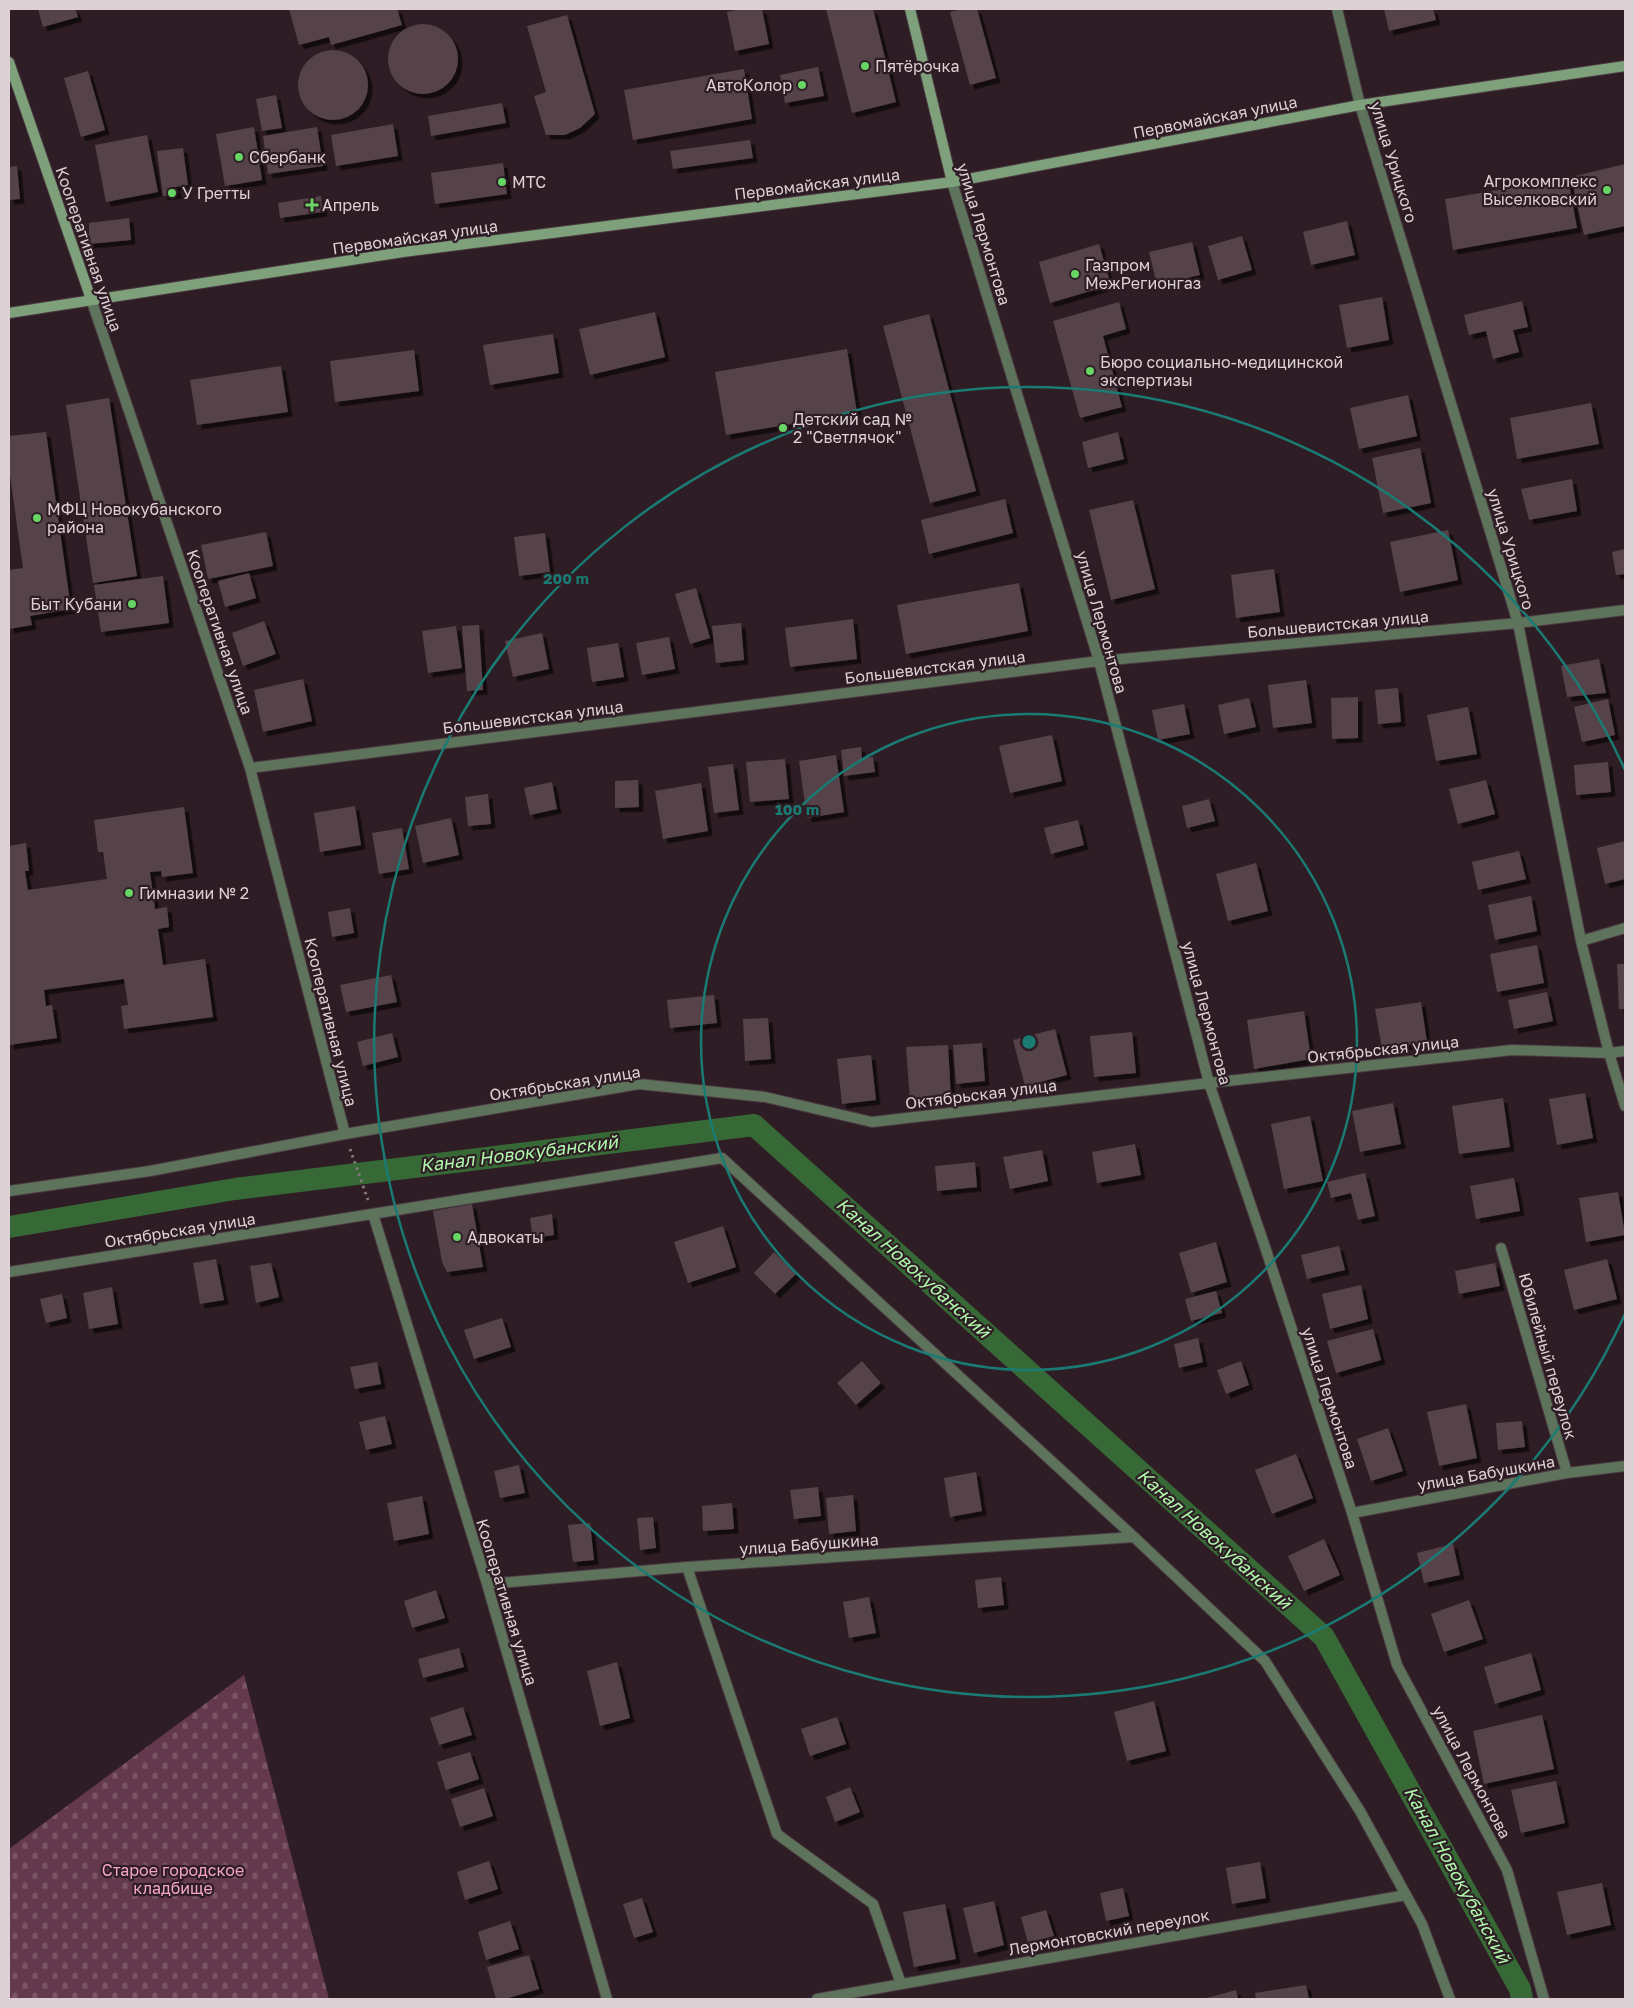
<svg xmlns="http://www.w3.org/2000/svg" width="1634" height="2008" viewBox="0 0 1634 2008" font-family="'Golos Text',sans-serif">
	<defs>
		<pattern id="cemetery-stones" width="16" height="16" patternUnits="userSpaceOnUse" patternTransform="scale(1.25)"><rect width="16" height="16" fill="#64394d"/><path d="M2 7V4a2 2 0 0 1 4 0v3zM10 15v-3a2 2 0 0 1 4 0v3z" fill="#7a5566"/></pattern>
		<filter id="shadow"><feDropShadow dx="4.5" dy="4.5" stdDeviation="0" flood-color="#0009"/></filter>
	</defs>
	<rect width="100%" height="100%" fill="#2f1d25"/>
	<!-- cemetery -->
	<path fill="url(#cemetery-stones)" d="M 244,1675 L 329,1999 L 9,1999 L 9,1849 Z"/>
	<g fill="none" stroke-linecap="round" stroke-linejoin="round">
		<!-- canal -->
		<path stroke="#376936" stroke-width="22" d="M 9,1227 L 235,1189 L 754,1125 L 1324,1637 L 1520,1989 L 1522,1999"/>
	</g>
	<!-- building -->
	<path fill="#56424a" filter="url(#shadow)" d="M 38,9 L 75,9 L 78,17 L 43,27 Z
		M 289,9 L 397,9 L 402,25 L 331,45 L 329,37 L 299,45 Z
		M 740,9 L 762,9 L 769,44 L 735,51 L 727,12 Z
		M 826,9 L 873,9 L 896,102 L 852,113 Z
		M 962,9 L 977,9 L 996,78 L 970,85 L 950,12 Z
		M 1384,9 L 1433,9 L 1436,20 L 1389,31 Z
		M 567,15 L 595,114 L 580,128 L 565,135 L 546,135 L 534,96 L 546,92 L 527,26 Z
		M388 59a35 35 0 1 1 70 0a35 35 0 1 1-70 0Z
		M298 85a35 35 0 1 1 70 0a35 35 0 1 1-70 0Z
		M 818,67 L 824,96 L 785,103 L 780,75 Z
		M 744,69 L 752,119 L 633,140 L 624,90 Z
		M 88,71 L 105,130 L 81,137 L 64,78 Z
		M 276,95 L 282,128 L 262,131 L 256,99 Z
		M 502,103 L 506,123 L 431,136 L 428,116 Z
		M 393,124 L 398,156 L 336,166 L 331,135 Z
		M 254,127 L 262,180 L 225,186 L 216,134 Z
		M 317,127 L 323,166 L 268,174 L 263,136 Z
		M 147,135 L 158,192 L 106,202 L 95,145 Z
		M 750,140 L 753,158 L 673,169 L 670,151 Z
		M 183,148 L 188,185 L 162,189 L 157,151 Z
		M 503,163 L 507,194 L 435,204 L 431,173 Z
		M 1625,164 L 1625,226 L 1584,235 L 1571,177 Z
		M 17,166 L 20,199 L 9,200 L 9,167 Z
		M 1568,178 L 1577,228 L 1453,250 L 1445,199 Z
		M 176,188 L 177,194 L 163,196 L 162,189 Z
		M 321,196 L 323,212 L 280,218 L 278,203 Z
		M 129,218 L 131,240 L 89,244 L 89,223 Z
		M 1347,221 L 1355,255 L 1311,265 L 1303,232 Z
		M 1242,236 L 1252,270 L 1218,280 L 1208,246 Z
		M 1192,242 L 1200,275 L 1157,285 L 1149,252 Z
		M 1099,244 L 1111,285 L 1050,303 L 1039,262 Z
		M 1382,297 L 1389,340 L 1347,348 L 1339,305 Z
		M 1522,301 L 1528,327 L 1513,330 L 1519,352 L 1493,359 L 1486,331 L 1469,335 L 1464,315 Z
		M 1119,302 L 1126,329 L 1103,336 L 1122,407 L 1080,418 L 1053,321 Z
		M 655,312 L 665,357 L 590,375 L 579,329 Z
		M 929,314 L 976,491 L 930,503 L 883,326 Z
		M 553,334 L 559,373 L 490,385 L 483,345 Z
		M 847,349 L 857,413 L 726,435 L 715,372 Z
		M 414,350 L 419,391 L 335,402 L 330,361 Z
		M 281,366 L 288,412 L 197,425 L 190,380 Z
		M 1408,395 L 1417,436 L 1359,449 L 1350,408 Z
		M 109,398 L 137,576 L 93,583 L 66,405 Z
		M 1591,403 L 1599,444 L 1517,459 L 1510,418 Z
		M 46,432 L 71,609 L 30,616 L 32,625 L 9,629 L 9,570 L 23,568 L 9,468 L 9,436 Z
		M 1118,432 L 1124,459 L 1088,468 L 1082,442 Z
		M 1420,448 L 1431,503 L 1383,513 L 1372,458 Z
		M 1572,479 L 1577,511 L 1529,520 L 1521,489 Z
		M 1005,499 L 1013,533 L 929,554 L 921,520 Z
		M 1133,500 L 1155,589 L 1111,600 L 1089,510 Z
		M 1448,530 L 1458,580 L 1400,592 L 1390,542 Z
		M 266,532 L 273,566 L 208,579 L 201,545 Z
		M 545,533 L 550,572 L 519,576 L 514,537 Z
		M 1625,549 L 1625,574 L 1616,575 L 1612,552 Z
		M 1274,569 L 1280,612 L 1236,618 L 1231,575 Z
		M 249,573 L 256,598 L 225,607 L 218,581 Z
		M 163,576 L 169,623 L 101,632 L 94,585 Z
		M 1019,583 L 1028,631 L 906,654 L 897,605 Z
		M 696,588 L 710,638 L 690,644 L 675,594 Z
		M 853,619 L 857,659 L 790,667 L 785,628 Z
		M 264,621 L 276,654 L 243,666 L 232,633 Z
		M 741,623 L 744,660 L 716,663 L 712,626 Z
		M 479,625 L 483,690 L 467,691 L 462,626 Z
		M 456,626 L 462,668 L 428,673 L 422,631 Z
		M 542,633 L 549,669 L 513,677 L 505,641 Z
		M 669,637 L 675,669 L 642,675 L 636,643 Z
		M 618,643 L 624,677 L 592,682 L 587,648 Z
		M 1599,659 L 1606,693 L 1567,697 L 1561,666 Z
		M 303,679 L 312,721 L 263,732 L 254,690 Z
		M 1306,680 L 1312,723 L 1273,728 L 1268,685 Z
		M 1398,688 L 1401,722 L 1378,724 L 1375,690 Z
		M 1358,697 L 1358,738 L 1332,739 L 1331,698 Z
		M 1249,698 L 1256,727 L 1224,734 L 1218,705 Z
		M 1608,699 L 1615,735 L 1582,742 L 1574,707 Z
		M 1184,704 L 1190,734 L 1158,740 L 1152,710 Z
		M 1468,707 L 1477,754 L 1436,761 L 1427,715 Z
		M 1052,735 L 1062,781 L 1010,793 L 999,746 Z
		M 861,747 L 862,758 L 873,757 L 875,772 L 844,776 L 841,750 Z
		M 836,755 L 844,812 L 807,818 L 799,761 Z
		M 785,759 L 789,799 L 750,802 L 746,762 Z
		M 1608,762 L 1611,792 L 1576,795 L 1574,765 Z
		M 733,764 L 739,810 L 714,813 L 708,767 Z
		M 638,780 L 639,807 L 615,808 L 615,781 Z
		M 1486,780 L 1495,814 L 1458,824 L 1449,789 Z
		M 552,782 L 557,809 L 530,815 L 524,788 Z
		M 701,783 L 708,831 L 663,839 L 655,791 Z
		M 488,794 L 491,824 L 468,826 L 465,797 Z
		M 1209,799 L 1215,821 L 1187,828 L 1182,806 Z
		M 355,806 L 361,845 L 320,852 L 314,813 Z
		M 184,807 L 193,873 L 162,877 L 161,871 L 150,872 L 155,909 L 167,907 L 169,927 L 158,929 L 163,965 L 205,959 L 213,1017 L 124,1029 L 121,1006 L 128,1005 L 124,979 L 44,990 L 46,1006 L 52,1005 L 57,1038 L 9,1045 L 9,846 L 26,843 L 29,871 L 25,871 L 28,890 L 107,879 L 103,852 L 98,852 L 94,820 Z
		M 451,818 L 459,855 L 423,863 L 415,826 Z
		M 1078,820 L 1084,845 L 1051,854 L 1044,828 Z
		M 402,828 L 409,869 L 379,874 L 372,833 Z
		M 1625,841 L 1625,879 L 1605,884 L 1597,848 Z
		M 1519,851 L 1526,879 L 1478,890 L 1472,862 Z
		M 1256,863 L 1268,911 L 1228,921 L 1216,874 Z
		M 1531,896 L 1537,931 L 1495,940 L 1488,905 Z
		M 350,908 L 354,933 L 332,937 L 328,912 Z
		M 1537,945 L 1544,983 L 1497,992 L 1490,954 Z
		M 1617,964 L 1625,964 L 1625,1009 L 1619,1009 Z
		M 391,975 L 397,1002 L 346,1012 L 340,985 Z
		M 1547,992 L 1553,1021 L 1514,1029 L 1508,1000 Z
		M 714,995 L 717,1023 L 670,1028 L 667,1000 Z
		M 1421,1002 L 1427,1042 L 1382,1049 L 1375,1009 Z
		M 1304,1011 L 1311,1059 L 1254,1069 L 1247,1020 Z
		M 768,1018 L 771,1059 L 745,1061 L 743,1019 Z
		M 1055,1029 L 1067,1075 L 1025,1086 L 1013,1040 Z
		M 1132,1032 L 1136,1073 L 1094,1077 L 1090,1036 Z
		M 392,1033 L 398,1057 L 363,1066 L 357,1042 Z
		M 982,1043 L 985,1081 L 956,1084 L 953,1045 Z
		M 948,1045 L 951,1098 L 910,1101 L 906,1047 Z
		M 871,1055 L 876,1100 L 842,1104 L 837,1059 Z
		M 1585,1093 L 1593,1138 L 1557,1145 L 1549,1099 Z
		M 1503,1098 L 1510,1147 L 1459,1154 L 1452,1106 Z
		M 1393,1103 L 1401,1144 L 1360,1152 L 1352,1111 Z
		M 1310,1116 L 1323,1181 L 1284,1189 L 1271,1124 Z
		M 1135,1144 L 1141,1175 L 1097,1183 L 1092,1152 Z
		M 1042,1150 L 1048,1181 L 1010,1189 L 1003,1157 Z
		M 975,1162 L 977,1187 L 937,1191 L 935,1166 Z
		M 1365,1173 L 1375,1216 L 1358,1220 L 1351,1193 L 1331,1198 L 1327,1182 Z
		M 1514,1178 L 1520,1211 L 1476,1219 L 1470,1186 Z
		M 1618,1192 L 1625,1235 L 1586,1242 L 1579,1198 Z
		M 472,1204 L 483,1267 L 447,1272 L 442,1262 L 433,1211 Z
		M 552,1214 L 554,1235 L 533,1238 L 530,1218 Z
		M 723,1226 L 736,1267 L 688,1283 L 674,1242 Z
		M 1216,1242 L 1227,1282 L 1191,1293 L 1179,1253 Z
		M 1339,1246 L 1345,1270 L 1307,1279 L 1301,1255 Z
		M 774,1252 L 796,1274 L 775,1294 L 754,1273 Z
		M 216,1259 L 224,1300 L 200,1304 L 193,1263 Z
		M 1607,1259 L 1617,1299 L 1574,1310 L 1564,1270 Z
		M 271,1263 L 279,1297 L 256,1303 L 250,1266 Z
		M 1495,1263 L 1500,1286 L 1459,1294 L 1455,1271 Z
		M 1361,1285 L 1368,1319 L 1330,1329 L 1322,1294 Z
		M 112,1287 L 118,1324 L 89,1329 L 83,1293 Z
		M 1216,1291 L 1222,1313 L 1191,1321 L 1185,1299 Z
		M 62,1294 L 67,1318 L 46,1323 L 40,1299 Z
		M 502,1318 L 511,1347 L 474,1359 L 464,1330 Z
		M 1373,1329 L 1381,1360 L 1336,1373 L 1327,1341 Z
		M 1198,1338 L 1203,1362 L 1179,1368 L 1174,1344 Z
		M 862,1361 L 881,1383 L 856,1405 L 837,1383 Z
		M 1241,1361 L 1249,1385 L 1226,1394 L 1217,1370 Z
		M 377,1362 L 381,1384 L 355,1389 L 350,1367 Z
		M 1466,1404 L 1477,1458 L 1439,1466 L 1427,1412 Z
		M 385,1416 L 392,1444 L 366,1450 L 359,1422 Z
		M 1522,1421 L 1525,1447 L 1498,1450 L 1496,1423 Z
		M 1388,1428 L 1403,1471 L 1371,1481 L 1357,1439 Z
		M 1296,1454 L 1313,1498 L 1272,1514 L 1255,1470 Z
		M 519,1465 L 525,1493 L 500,1498 L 494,1471 Z
		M 976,1472 L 982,1511 L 950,1517 L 944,1478 Z
		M 818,1487 L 821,1516 L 794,1519 L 790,1490 Z
		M 853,1495 L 856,1531 L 829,1534 L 826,1498 Z
		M 422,1496 L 429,1534 L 394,1541 L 387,1503 Z
		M 732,1503 L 734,1529 L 703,1531 L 702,1506 Z
		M 653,1517 L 656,1548 L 640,1550 L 637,1518 Z
		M 590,1523 L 594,1560 L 573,1562 L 568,1525 Z
		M 1324,1539 L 1340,1575 L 1304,1591 L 1288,1556 Z
		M 1453,1544 L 1460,1575 L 1424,1583 L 1417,1553 Z
		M 1001,1577 L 1004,1605 L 978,1608 L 975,1580 Z
		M 436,1590 L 445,1618 L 412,1628 L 404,1601 Z
		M 869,1597 L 876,1633 L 849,1638 L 843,1602 Z
		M 1469,1600 L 1483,1639 L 1444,1652 L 1431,1614 Z
		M 459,1648 L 464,1667 L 423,1678 L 418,1659 Z
		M 1531,1653 L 1541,1690 L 1495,1704 L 1484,1667 Z
		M 617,1662 L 630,1718 L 600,1726 L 587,1671 Z
		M 1154,1701 L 1166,1751 L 1127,1761 L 1114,1712 Z
		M 463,1707 L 472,1735 L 439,1745 L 430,1718 Z
		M 1542,1715 L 1554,1769 L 1484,1784 L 1473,1731 Z
		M 837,1717 L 846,1744 L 810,1756 L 801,1729 Z
		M 470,1752 L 479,1779 L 446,1790 L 437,1762 Z
		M 1556,1781 L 1565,1823 L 1521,1833 L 1511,1790 Z
		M 850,1787 L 860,1812 L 835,1822 L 826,1797 Z
		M 484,1788 L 493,1816 L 460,1827 L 451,1799 Z
		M 489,1861 L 498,1889 L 465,1900 L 457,1872 Z
		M 1260,1862 L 1266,1898 L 1232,1904 L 1226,1868 Z
		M 1602,1883 L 1611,1925 L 1567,1935 L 1557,1892 Z
		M 1123,1888 L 1129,1916 L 1106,1921 L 1100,1893 Z
		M 642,1898 L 653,1932 L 634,1938 L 623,1904 Z
		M 994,1901 L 1004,1945 L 974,1953 L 963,1908 Z
		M 945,1904 L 956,1959 L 914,1967 L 903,1912 Z
		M 1046,1910 L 1054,1936 L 1028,1943 L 1021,1917 Z
		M 510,1921 L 519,1949 L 486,1960 L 478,1932 Z
		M 529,1955 L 539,1989 L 505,1999 L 496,1999 L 487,1967 Z
		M 1306,1985 L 1309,1999 L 1256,1999 L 1255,1993 Z
		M 1236,1990 L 1238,1999 L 1203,1999 Z"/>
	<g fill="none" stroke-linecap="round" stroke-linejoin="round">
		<!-- lane casing -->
		<g stroke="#4b3a41" stroke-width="12">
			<path id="lane" d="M 9,1191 L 150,1171 L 345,1134
				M 687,1567 L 777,1834 L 873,1904 L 901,1984"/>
		</g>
		<!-- street casing -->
		<g stroke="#4b3a41" stroke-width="12">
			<path id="street" d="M 1337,9 L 1360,105 L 1518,623 L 1581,941 L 1609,1053 L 1625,1106
				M 952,182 L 1099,661 L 1209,1083 L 1264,1244 L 1352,1513 L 1397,1665 L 1507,1870 L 1544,1999
				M 91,299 L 250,768 L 345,1134 L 639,1084 L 765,1097 L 872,1122 L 1209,1083 L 1512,1050 L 1609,1053 L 1625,1051
				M 250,768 L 1099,661 L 1518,623 L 1625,610
				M 1581,941 L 1625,928
				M 373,1214 L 487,1584 L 607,1999
				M 1501,1248 L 1567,1473
				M 9,1272 L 722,1158 L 1134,1537 L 1265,1661 L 1360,1811 L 1406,1895 L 1422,1924 L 1450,1999
				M 1352,1513 L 1567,1473 L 1625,1466
				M 487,1584 L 687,1567 L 1134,1537
				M 817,1999 L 1406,1895"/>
		</g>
		<!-- secondary casing -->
		<g stroke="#4b3a41" stroke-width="12">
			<path id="secondary" d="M 910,9 L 952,182
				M 9,62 L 91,299
				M 9,313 L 403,252 L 952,182 L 1360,105 L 1625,66"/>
		</g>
		<!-- path -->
		<path stroke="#87787e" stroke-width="3" stroke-dasharray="2.5 4" stroke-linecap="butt" d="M 350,1149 L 368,1200"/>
		<!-- lane -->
		<use href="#lane" stroke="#5e735c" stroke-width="10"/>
		<!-- street -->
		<use href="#street" stroke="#5e735c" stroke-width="10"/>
		<!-- secondary -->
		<use href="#secondary" stroke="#7ea17c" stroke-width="10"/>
	</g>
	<!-- distance rings -->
	<g fill="none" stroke="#197b73" stroke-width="2.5">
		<circle cx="1029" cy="1042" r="328"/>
		<path d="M1625 1314A655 655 0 1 1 1625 770"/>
	</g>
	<!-- markers -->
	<g fill="#67d466" stroke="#2f1d25" stroke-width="2">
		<circle cx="865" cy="66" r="5"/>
		<circle cx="802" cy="85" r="5"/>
		<circle cx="239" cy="157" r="5"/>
		<circle cx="502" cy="182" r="5"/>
		<circle cx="1607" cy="190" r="5"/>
		<circle cx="172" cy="193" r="5"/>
		<path d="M309.5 197.5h5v5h5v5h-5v5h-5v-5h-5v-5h5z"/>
		<circle cx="1075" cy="274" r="5"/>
		<circle cx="1090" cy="371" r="5"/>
		<circle cx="783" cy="428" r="5"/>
		<circle cx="37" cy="518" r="5"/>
		<circle cx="132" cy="604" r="5"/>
		<circle cx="129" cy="893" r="5"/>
		<circle cx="457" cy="1237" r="5"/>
	</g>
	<g text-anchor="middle" stroke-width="4.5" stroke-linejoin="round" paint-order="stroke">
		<!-- poi labels -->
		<g font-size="16" fill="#ddd1d6" stroke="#2f1d25" text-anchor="start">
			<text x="875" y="72">Пятёрочка</text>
			<text x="792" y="91" text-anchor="end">АвтоКолор</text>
			<text x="249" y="163">Сбербанк</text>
			<text x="1597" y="187" text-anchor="end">Агрокомплекс<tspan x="1597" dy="18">Выселковский</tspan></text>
			<text x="512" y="188">МТС</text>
			<text x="182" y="199">У Гретты</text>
			<text x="322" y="211">Апрель</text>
			<text x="1085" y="271">Газпром<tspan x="1085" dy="18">МежРегионгаз</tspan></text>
			<text x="1100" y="368">Бюро социально-медицинской<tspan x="1100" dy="18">экспертизы</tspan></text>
			<text x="793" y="425">Детский сад №<tspan x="793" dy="18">2 "Светлячок"</tspan></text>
			<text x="47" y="515">МФЦ Новокубанского<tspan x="47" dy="18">района</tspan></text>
			<text x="122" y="610" text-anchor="end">Быт Кубани</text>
			<text x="139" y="899">Гимназии № 2</text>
			<text x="467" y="1243">Адвокаты</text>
		</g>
		<!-- street labels -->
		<g font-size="16" fill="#ddd1d6" stroke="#2f1d25">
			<text transform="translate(1215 117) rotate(-11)" y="6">Первомайская улица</text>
			<text transform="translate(1394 162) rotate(73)" y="6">улица Урицкого</text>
			<text transform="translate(817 184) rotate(-7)" y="6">Первомайская улица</text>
			<text transform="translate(984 234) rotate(73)" y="6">улица Лермонтова</text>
			<text transform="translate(415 237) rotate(-8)" y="6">Первомайская улица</text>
			<text transform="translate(89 249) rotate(71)" y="6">Кооперативная улица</text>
			<text transform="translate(1511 549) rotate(73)" y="6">улица Урицкого</text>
			<text transform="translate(1102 622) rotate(74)" y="6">улица Лермонтова</text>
			<text transform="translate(1338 624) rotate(-5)" y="6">Большевистская улица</text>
			<text transform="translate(220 632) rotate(71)" y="6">Кооперативная улица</text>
			<text transform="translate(935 667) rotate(-7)" y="6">Большевистская улица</text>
			<text transform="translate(533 717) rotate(-7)" y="6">Большевистская улица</text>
			<text transform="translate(1207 1013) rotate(75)" y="6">улица Лермонтова</text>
			<text transform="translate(331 1022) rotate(76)" y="6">Кооперативная улица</text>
			<text transform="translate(1383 1049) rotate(-6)" y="6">Октябрьская улица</text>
			<text transform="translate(565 1083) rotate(-9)" y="6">Октябрьская улица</text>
			<text transform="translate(981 1094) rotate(-7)" y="6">Октябрьская улица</text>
			<text transform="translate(180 1230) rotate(-9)" y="6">Октябрьская улица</text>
			<text transform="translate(1548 1356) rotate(74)" y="6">Юбилейный переулок</text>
			<text transform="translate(1330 1398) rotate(72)" y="6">улица Лермонтова</text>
			<text transform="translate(1486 1473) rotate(-10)" y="6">улица Бабушкина</text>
			<text transform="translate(809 1544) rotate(-4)" y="6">улица Бабушкина</text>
			<text transform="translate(507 1602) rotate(73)" y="6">Кооперативная улица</text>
			<text transform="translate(1472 1772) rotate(62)" y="6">улица Лермонтова</text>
			<text transform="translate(1109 1932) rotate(-10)" y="6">Лермонтовский переулок</text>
		</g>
		<!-- park labels -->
		<g font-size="16" fill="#f4a6c9" stroke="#2f1d25">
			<text x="173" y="1876">Старое городское<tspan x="173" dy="18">кладбище</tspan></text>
		</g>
		<!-- water labels -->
		<g font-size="18" font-style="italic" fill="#aff9ab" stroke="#2f1d25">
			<text transform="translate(519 1154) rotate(-7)" y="6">Канал Новокубанский</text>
			<text transform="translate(913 1268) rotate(42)" y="6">Канал Новокубанский</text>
			<text transform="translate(1214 1539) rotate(42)" y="6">Канал Новокубанский</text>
			<text transform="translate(1457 1875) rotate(61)" y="6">Канал Новокубанский</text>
		</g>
	</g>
	<circle cx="1029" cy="1042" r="8" fill="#197b73" stroke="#2f1d25" stroke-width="2.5"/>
	<g font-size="15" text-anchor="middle" font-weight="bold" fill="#197b73" stroke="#2f1d25" stroke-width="4.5" stroke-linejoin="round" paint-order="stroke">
		<text x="566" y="584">200 m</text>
		<text x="797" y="815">100 m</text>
	</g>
	<!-- border -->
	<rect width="1634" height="2008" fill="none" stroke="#ddd1d6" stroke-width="20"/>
</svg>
